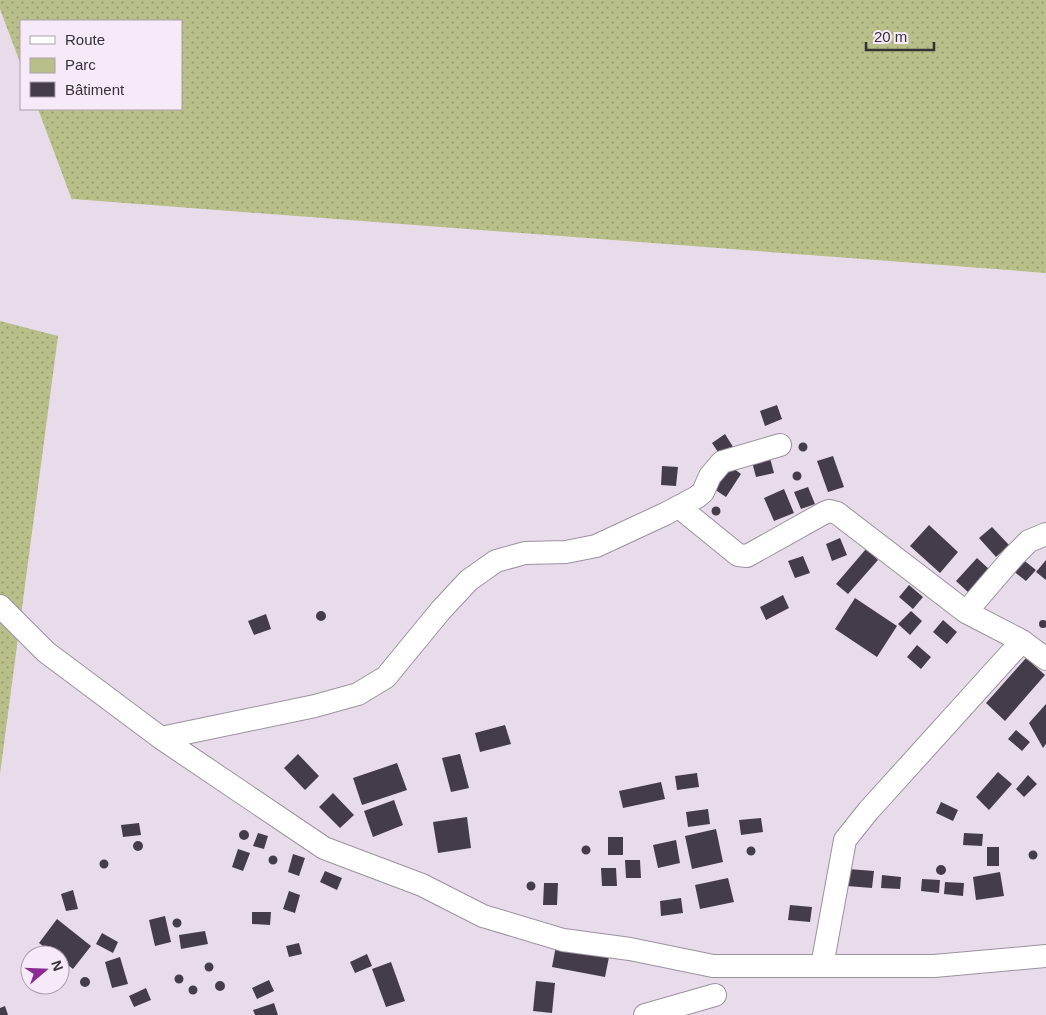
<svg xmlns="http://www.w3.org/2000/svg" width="1046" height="1015" viewBox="0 0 1046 1015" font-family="Helvetica,sans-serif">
	<defs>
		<pattern id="green-dots" width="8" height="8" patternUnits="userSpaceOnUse" patternTransform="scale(1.25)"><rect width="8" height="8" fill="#b9bf89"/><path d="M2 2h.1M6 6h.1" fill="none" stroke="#979c71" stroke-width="1.8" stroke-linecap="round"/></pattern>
	</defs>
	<rect width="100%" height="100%" fill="#e8dceb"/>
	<!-- green -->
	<path fill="url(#green-dots)" d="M 0,0 L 1046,0 L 1046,273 L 73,199 L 72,200 L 38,109 L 181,109 L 181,21 L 21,21 L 21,65 L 0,9 Z
		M 0,321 L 58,336 L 0,774 Z"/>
	<!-- building -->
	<path fill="#443d49" d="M 777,405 L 782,419 L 765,426 L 760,411 Z
		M 725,434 L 735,450 L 722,458 L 712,443 Z
		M798.5 447a4.5 4.5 0 1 1 9 0a4.5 4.5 0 1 1-9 0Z
		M 833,456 L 844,487 L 828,492 L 817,461 Z
		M 770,458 L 774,473 L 756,477 L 752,462 Z
		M 729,465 L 741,474 L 726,497 L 714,489 Z
		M 662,466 L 678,467 L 676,486 L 661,485 Z
		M792.5 476a4.5 4.5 0 1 1 9 0a4.5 4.5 0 1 1-9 0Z
		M 808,487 L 815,504 L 801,509 L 794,492 Z
		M 784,489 L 794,513 L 774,521 L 764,498 Z
		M711.5 511a4.5 4.5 0 1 1 9 0a4.5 4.5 0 1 1-9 0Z
		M 929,525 L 958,552 L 940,573 L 910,546 Z
		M 992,527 L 1009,545 L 996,557 L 979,538 Z
		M 840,538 L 847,555 L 832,561 L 826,544 Z
		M 866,549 L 878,560 L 848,594 L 836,584 Z
		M 803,556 L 810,573 L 795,578 L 788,561 Z
		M 977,558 L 990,570 L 969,593 L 956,581 Z
		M 1021,558 L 1036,570 L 1026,581 L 1012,570 Z
		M 1046,560 L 1046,580 L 1036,572 Z
		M 909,585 L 923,597 L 913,609 L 899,597 Z
		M 783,595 L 789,608 L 766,620 L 760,607 Z
		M 855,598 L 897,626 L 877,657 L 835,629 Z
		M 911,611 L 922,621 L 910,635 L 898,624 Z
		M316 616a5 5 0 1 1 10 0a5 5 0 1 1-10 0Z
		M 266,614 L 271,629 L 254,635 L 248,621 Z
		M1039 624a4 4 0 1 1 8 0a4 4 0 1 1-8 0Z
		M 943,620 L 957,632 L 947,644 L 933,632 Z
		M 917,645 L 931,657 L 921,669 L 907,657 Z
		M 1026,658 L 1045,675 L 1005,721 L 986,703 Z
		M 1046,704 L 1046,744 L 1043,748 L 1029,723 Z
		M 505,725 L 511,744 L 480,752 L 475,733 Z
		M 1016,730 L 1030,742 L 1022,751 L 1008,739 Z
		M 298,754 L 319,776 L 305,790 L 284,768 Z
		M 460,754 L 469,788 L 451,792 L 442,758 Z
		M 397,763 L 407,790 L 362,805 L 353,778 Z
		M 998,772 L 1012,784 L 989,810 L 976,797 Z
		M 697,773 L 699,787 L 677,790 L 675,776 Z
		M 1028,775 L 1037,784 L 1024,797 L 1016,789 Z
		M 661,782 L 665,799 L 623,808 L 619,791 Z
		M 333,793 L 354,815 L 340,828 L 319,807 Z
		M 394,800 L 403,825 L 373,837 L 364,811 Z
		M 941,802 L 958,810 L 953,821 L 936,813 Z
		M 708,809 L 710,824 L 688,827 L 686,812 Z
		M 467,817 L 471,848 L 438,853 L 433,822 Z
		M 761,818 L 763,832 L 741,835 L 739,820 Z
		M 139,823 L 141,835 L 123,837 L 121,825 Z
		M 716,829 L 723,862 L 692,869 L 685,836 Z
		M239 835a5 5 0 1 1 10 0a5 5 0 1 1-10 0Z
		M 258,833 L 268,836 L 264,849 L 253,846 Z
		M 964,833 L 983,834 L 982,846 L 963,845 Z
		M 608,837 L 623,837 L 623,855 L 608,855 Z
		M 676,840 L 680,863 L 658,868 L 653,845 Z
		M133 846a5 5 0 1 1 10 0a5 5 0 1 1-10 0Z
		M581.5 850a4.5 4.5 0 1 1 9 0a4.5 4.5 0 1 1-9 0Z
		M746.5 851a4.5 4.5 0 1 1 9 0a4.5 4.5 0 1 1-9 0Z
		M 987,847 L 999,847 L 999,866 L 987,866 Z
		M 238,849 L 250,853 L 243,871 L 232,867 Z
		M1028.5 855a4.5 4.5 0 1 1 9 0a4.5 4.5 0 1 1-9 0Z
		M 293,854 L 305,858 L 299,876 L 288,872 Z
		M268.5 860a4.5 4.5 0 1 1 9 0a4.5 4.5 0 1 1-9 0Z
		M99.5 864a4.5 4.5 0 1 1 9 0a4.5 4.5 0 1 1-9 0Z
		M 625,860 L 640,860 L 641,878 L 626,878 Z
		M936 870a5 5 0 1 1 10 0a5 5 0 1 1-10 0Z
		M 601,868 L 616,868 L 617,886 L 602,886 Z
		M 848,869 L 874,871 L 872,888 L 847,886 Z
		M 325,871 L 342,878 L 337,890 L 320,882 Z
		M 1000,872 L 1004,896 L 976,900 L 973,877 Z
		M 882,875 L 901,877 L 900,889 L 881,888 Z
		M 728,878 L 734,902 L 700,909 L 695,885 Z
		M 922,879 L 940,880 L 939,893 L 921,891 Z
		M526.5 886a4.5 4.5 0 1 1 9 0a4.5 4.5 0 1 1-9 0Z
		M 945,882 L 964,883 L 963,896 L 944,894 Z
		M 544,883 L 558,883 L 557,905 L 543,905 Z
		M 73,890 L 78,909 L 66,911 L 61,894 Z
		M 289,891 L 300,895 L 295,913 L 283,909 Z
		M 681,898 L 683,913 L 661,916 L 660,901 Z
		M 790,905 L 812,907 L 810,922 L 788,920 Z
		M 252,912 L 271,912 L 270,925 L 252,924 Z
		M 165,916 L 171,942 L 155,946 L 149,920 Z
		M172.5 923a4.5 4.5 0 1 1 9 0a4.5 4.5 0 1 1-9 0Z
		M 57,919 L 91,946 L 73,969 L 60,959 L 60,955 L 55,955 L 39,943 Z
		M 205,931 L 208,944 L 181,949 L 179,935 Z
		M 102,933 L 118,942 L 113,953 L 96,944 Z
		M 299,943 L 302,954 L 289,957 L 286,946 Z
		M 556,946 L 609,957 L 605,977 L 552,967 Z
		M 367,954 L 372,966 L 355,973 L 350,962 Z
		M 120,957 L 128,984 L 112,988 L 105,962 Z
		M 391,962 L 405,1001 L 386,1007 L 372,969 Z
		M204.5 967a4.5 4.5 0 1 1 9 0a4.5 4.5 0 1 1-9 0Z
		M174.5 979a4.5 4.5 0 1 1 9 0a4.5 4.5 0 1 1-9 0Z
		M80 982a5 5 0 1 1 10 0a5 5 0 1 1-10 0Z
		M 269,980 L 274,991 L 257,999 L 252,988 Z
		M 536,981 L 555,983 L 552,1013 L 533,1011 Z
		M215 986a5 5 0 1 1 10 0a5 5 0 1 1-10 0Z
		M188.5 990a4.5 4.5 0 1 1 9 0a4.5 4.5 0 1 1-9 0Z
		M 146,988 L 151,1000 L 134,1007 L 129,996 Z
		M 274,1003 L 278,1015 L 255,1015 L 253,1010 Z
		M 5,1006 L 8,1015 L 0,1015 L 0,1008 Z"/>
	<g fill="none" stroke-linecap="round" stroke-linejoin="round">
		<!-- minor casing -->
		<g stroke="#9c919f" stroke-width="24">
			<path id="minor" d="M 679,507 L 738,555 L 747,556 L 824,513 L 829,511 L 837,513 L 966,612 L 1022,641 L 1046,659
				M 0,606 L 46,652 L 161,738 L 324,848 L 422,885 L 483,916 L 563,940 L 630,949 L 713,966 L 934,966 L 1046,956
				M 966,612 L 1014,556 L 1029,541 L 1046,534
				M 161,738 L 315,706 L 358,694 L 386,677 L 441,610 L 469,580 L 496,561 L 525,553 L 566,552 L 596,546 L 665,514 L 697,497 L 703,492 L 710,476 L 722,462 L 780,445
				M 822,966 L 845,840 L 869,810 L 1022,641
				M 645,1015 L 715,995"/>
		</g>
		<!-- minor -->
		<use href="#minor" stroke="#fff" stroke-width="22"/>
	</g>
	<!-- legend -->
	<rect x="20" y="20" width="162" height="90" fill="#f6eaf8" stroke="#a9a0aa"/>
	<rect x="30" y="36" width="25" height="8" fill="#ffffff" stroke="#a9a0aa"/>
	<text x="65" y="45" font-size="15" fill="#353136">Route</text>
	<rect x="30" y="58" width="25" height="15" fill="#b9bf89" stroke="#a9a0aa"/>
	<text x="65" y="70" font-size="15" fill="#353136">Parc</text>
	<rect x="30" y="82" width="25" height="15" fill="#443d49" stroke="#a9a0aa"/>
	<text x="65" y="95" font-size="15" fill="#353136">Bâtiment</text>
	<!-- north arrow -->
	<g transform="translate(45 970) rotate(71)"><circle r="24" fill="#f6eaf8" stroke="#a9a0aa"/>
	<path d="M0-4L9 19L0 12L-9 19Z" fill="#8b2c95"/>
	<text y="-8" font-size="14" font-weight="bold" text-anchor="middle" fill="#353136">N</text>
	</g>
	<!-- scale -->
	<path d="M866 42v8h68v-8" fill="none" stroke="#353136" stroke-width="2.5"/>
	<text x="874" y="42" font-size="15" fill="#353136" stroke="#f6eaf8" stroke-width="4" paint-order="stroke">20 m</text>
</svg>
